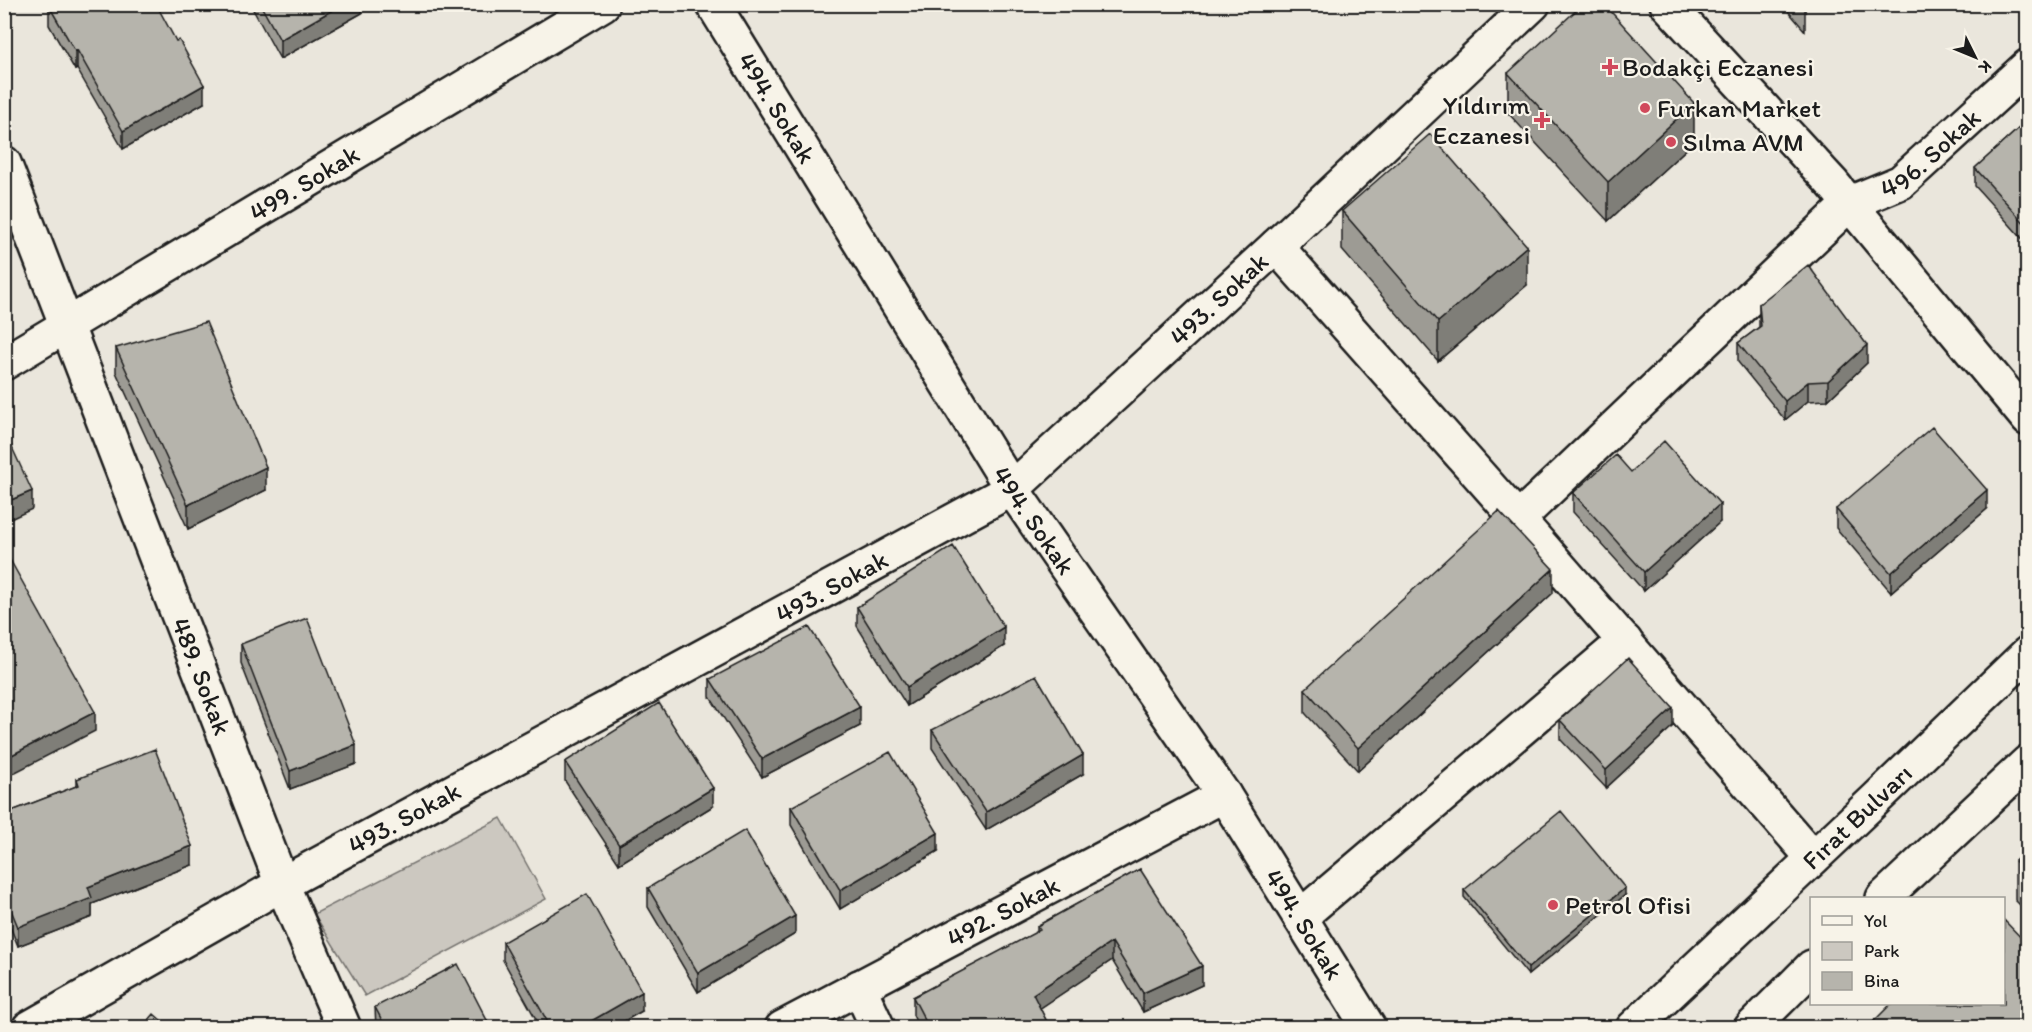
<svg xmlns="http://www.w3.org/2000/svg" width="2032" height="1032" viewBox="0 0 2032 1032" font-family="Itim,sans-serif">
	<rect width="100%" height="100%" fill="#eae6dc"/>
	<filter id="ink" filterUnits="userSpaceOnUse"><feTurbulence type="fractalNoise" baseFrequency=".0167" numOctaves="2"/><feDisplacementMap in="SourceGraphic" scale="12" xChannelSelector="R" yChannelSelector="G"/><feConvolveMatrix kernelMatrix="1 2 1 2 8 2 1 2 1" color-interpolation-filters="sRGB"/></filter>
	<g filter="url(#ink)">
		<!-- green -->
		<path fill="#ccc8c0" stroke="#74726e" stroke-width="1.5" d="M 501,818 L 546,899 L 365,996 L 314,914 Z"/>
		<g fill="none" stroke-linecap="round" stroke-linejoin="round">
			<!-- street casing -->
			<g stroke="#1c1c1c" stroke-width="38">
				<g id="street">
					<path id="s1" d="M 713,4 L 1012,489 L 1224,795 L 1369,1028"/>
					<path id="s2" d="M 4,163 L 282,884 L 344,1028"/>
					<path d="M 1276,246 L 1518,519 L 1813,858"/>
					<path id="s3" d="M 4,363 L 603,4"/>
					<path id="s4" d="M 1518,519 L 1850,203 L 1901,182 L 2028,66"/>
					<path d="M 1300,917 L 1625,641"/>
					<path d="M 859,987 L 878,1028"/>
					<path id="s5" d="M 29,1028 L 282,884 L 1012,489 L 1276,246 L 1533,4"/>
					<path id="s6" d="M 782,1028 L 1224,795"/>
				</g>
			</g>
			<!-- secondary casing -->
			<g stroke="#1c1c1c" stroke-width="38">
				<path id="secondary" d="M 1667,4 L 1833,184 L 2028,419"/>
			</g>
			<!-- primary casing -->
			<g stroke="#1c1c1c" stroke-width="38">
				<g id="primary">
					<path d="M 1883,898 L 2028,762"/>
					<path id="s7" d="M 1633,1028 L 1875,800 L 2028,653"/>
					<path d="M 1751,1028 L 1812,967"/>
				</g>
			</g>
			<!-- street -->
			<use href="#street" stroke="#f7f3e8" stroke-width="33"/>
			<!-- secondary -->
			<use href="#secondary" stroke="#f7f3e8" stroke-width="33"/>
			<!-- primary -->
			<use href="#primary" stroke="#f7f3e8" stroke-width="33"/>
		</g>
		<!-- wall -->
		<path fill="#9d9b94" stroke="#1c1c1c" stroke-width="1.5" d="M 250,4 L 362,4 L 362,13 L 280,59 Z
			M 1782,4 L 1805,4 L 1805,31 Z
			M 49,6 L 204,103 L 123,149 L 77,69 L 75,70 L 49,25 Z
			M 1508,73 L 1694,142 L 1608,221 L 1508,113 Z
			M 2028,120 L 2028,245 L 1975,186 L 1975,168 Z
			M 1342,211 L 1527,285 L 1438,361 L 1342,250 Z
			M 1759,304 L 1867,363 L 1828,400 L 1808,401 L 1785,420 L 1738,362 L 1738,343 L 1759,327 Z
			M 116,348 L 266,490 L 188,529 L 116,372 Z
			M 1631,472 L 1720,522 L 1644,591 L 1573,512 L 1573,493 Z
			M 1836,509 L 1987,509 L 1891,592 L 1836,528 Z
			M 1553,593 L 1358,771 L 1305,713 L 1305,689 Z
			M 857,607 L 1004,646 L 907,706 L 857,626 Z
			M 241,644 L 356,764 L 290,789 L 241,663 Z
			M 710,679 L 860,726 L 762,777 L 710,697 Z
			M 1560,720 L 1673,726 L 1606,788 L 1560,739 Z
			M 932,730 L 1083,774 L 986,830 L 932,748 Z
			M 565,762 L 713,806 L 619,864 L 565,781 Z
			M 77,779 L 192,865 L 92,904 L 92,917 L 18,946 L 4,912 L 4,814 L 77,786 Z
			M 791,807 L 938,851 L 840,909 L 791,825 Z
			M 2028,849 L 2028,913 L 2015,900 L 2015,861 Z
			M 1140,869 L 1202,985 L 1143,1012 L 1112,960 L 1040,1008 L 1050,1028 L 919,1028 L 913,1015 L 913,997 L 1037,932 L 1037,926 Z
			M 648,888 L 795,934 L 698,992 L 648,907 Z
			M 1464,890 L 1625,895 L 1528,975 L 1464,897 Z
			M 503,942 L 642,1011 L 612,1028 L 541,1028 L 503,960 Z
			M 375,1007 L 491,1028 L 376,1028 Z"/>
		<!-- shaded-wall -->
		<path fill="#7f7e78" stroke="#1c1c1c" stroke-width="1.5" d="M 343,4 L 362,4 L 362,13 L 280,59 L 280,40 Z
			M 77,50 L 77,69 L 75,70 L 75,51 Z
			M 204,85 L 204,103 L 123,149 L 123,131 Z
			M 1694,103 L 1694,142 L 1608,221 L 1608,182 Z
			M 1527,246 L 1527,285 L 1438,361 L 1438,322 Z
			M 1867,345 L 1867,363 L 1828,400 L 1828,381 Z
			M 1808,382 L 1808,401 L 1785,420 L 1785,401 Z
			M 266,467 L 266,490 L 188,529 L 188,505 Z
			M 1987,490 L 1987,509 L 1891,592 L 1891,573 Z
			M 32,491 L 32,509 L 4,522 L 4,503 Z
			M 1720,504 L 1720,522 L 1644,591 L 1644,572 Z
			M 1553,569 L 1553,593 L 1358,771 L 1358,748 Z
			M 1004,627 L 1004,646 L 907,706 L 907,687 Z
			M 860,707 L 860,726 L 762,777 L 762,759 Z
			M 1673,708 L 1673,726 L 1606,788 L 1606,770 Z
			M 95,712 L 95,731 L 4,778 L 4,759 Z
			M 356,745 L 356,764 L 290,789 L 290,771 Z
			M 1083,755 L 1083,774 L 986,830 L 986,812 Z
			M 713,788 L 713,806 L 619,864 L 619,845 Z
			M 938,833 L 938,851 L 840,909 L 840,890 Z
			M 192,846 L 192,865 L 92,904 L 92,917 L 18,946 L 18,927 L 88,887 Z
			M 1625,888 L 1625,895 L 1528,975 L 1528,968 Z
			M 795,916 L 795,934 L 698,992 L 698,973 Z
			M 1112,942 L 1112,960 L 1033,1013 L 1033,994 Z
			M 1202,966 L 1202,985 L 1143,1012 L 1143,993 Z
			M 642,992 L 642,1011 L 612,1028 L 579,1028 Z"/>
		<!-- building -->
		<path fill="#b6b4ac" stroke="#1c1c1c" stroke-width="1.5" d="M 53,4 L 156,4 L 176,41 L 179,40 L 204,85 L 123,131 L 77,50 L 75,51 L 49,6 Z
			M 260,4 L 343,4 L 280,40 Z
			M 1583,4 L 1604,4 L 1694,103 L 1608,182 L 1508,73 Z
			M 2028,120 L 2028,227 L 1975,168 Z
			M 1430,134 L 1527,246 L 1438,322 L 1342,211 Z
			M 1808,265 L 1867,345 L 1828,381 L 1808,382 L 1785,401 L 1738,343 L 1761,326 L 1759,304 Z
			M 206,322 L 266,467 L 188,505 L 116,348 Z
			M 1932,427 L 1987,490 L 1891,573 L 1836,509 Z
			M 4,430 L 32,491 L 4,503 Z
			M 1664,441 L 1720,504 L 1644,572 L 1573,493 L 1616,455 L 1631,472 Z
			M 1499,511 L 1553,569 L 1358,748 L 1305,689 Z
			M 953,546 L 1004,627 L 907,687 L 857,607 Z
			M 4,549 L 95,712 L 4,759 Z
			M 307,618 L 356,745 L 290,771 L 241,644 Z
			M 809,627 L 860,707 L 762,759 L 710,679 Z
			M 1628,658 L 1673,708 L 1606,770 L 1560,720 Z
			M 1036,675 L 1083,755 L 986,812 L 932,730 Z
			M 659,703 L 713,788 L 619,845 L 565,762 Z
			M 155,749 L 192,846 L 88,887 L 92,898 L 18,927 L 4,893 L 4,814 L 79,785 L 77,779 Z
			M 890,752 L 938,833 L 840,890 L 791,807 Z
			M 1561,811 L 1625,888 L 1528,968 L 1464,890 Z
			M 745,830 L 795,916 L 698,973 L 648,888 Z
			M 2028,849 L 2028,873 L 2015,861 Z
			M 1140,869 L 1202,966 L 1143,993 L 1112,942 L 1033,994 L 1050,1028 L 929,1028 L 913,997 L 1040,930 L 1037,926 Z
			M 587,894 L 642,992 L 579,1028 L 551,1028 L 503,942 Z
			M 2004,920 L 2028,945 L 2028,1028 L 1867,1028 L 1891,1004 L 2004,1004 Z
			M 458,964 L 491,1028 L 386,1028 L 375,1007 Z
			M 154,1014 L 170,1028 L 142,1028 Z
			M 800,1023 L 803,1028 L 792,1028 Z"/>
	</g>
	<!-- markers -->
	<g fill="#d1495b" stroke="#f7f3e8" stroke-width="2">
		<path d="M1607 58h6v6h6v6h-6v6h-6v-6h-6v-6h6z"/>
		<circle cx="1645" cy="108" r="6"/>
		<path d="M1539 111h6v6h6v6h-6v6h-6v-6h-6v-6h6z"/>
		<circle cx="1671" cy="142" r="6"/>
		<circle cx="1553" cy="905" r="6"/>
	</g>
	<g text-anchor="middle" stroke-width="4.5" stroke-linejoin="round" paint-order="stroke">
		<!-- poi labels -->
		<g font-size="26" fill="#1c1c1c" stroke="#f7f3e8" text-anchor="start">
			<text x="1622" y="76">Bodakçi Eczanesi</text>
			<text x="1530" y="114" text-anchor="end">Yıldırım<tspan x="1530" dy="30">Eczanesi</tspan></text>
			<text x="1657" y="117">Furkan Market</text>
			<text x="1683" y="151">Sılma AVM</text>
			<text x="1565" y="914">Petrol Ofisi</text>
		</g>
		<!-- street labels -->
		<g font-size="26" fill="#1c1c1c" stroke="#f7f3e8">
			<text dy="9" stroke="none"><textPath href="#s1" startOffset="122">494. Sokak</textPath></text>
			<text dy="9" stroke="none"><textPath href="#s4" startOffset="554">496. Sokak</textPath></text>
			<text dy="9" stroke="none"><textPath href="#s3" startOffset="350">499. Sokak</textPath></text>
			<text dy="9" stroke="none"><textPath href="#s5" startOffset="1402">493. Sokak</textPath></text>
			<text dy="9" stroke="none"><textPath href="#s1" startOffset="608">494. Sokak</textPath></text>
			<text dy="9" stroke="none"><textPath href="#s5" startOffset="916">493. Sokak</textPath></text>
			<text dy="9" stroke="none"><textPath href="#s2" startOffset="550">489. Sokak</textPath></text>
			<text dy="9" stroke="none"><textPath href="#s7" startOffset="308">Fırat Bulvarı</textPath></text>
			<text dy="9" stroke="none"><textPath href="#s5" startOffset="430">493. Sokak</textPath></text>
			<text dy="9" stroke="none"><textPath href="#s6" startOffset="250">492. Sokak</textPath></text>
			<text dy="9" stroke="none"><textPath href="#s1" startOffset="1094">494. Sokak</textPath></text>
		</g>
	</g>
	<!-- margin -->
	<rect width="2032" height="1032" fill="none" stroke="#f7f3e8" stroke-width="24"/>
	<rect x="12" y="12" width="2008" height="1008" fill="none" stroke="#1c1c1c" stroke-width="2" filter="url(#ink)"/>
	<!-- legend -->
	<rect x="1810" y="897" width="195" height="108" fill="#f7f3e8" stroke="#9f9d96" stroke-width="1.5"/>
	<rect x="1822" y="916" width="30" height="9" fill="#f7f3e8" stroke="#9f9d96" stroke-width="1.5"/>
	<text x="1864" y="927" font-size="18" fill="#1c1c1c">Yol</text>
	<rect x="1822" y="942" width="30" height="18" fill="#ccc8c0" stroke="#9f9d96" stroke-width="1.5"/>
	<text x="1864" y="957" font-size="18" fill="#1c1c1c">Park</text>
	<rect x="1822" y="972" width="30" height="18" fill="#b6b4ac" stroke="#9f9d96" stroke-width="1.5"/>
	<text x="1864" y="987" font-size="18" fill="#1c1c1c">Bina</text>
	<!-- north arrow -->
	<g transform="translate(1975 57) rotate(133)" stroke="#f7f3e8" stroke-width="4.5" paint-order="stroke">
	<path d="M0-4.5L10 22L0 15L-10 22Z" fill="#1c1c1c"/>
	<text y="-9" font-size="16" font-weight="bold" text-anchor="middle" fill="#1c1c1c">K</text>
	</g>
</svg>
